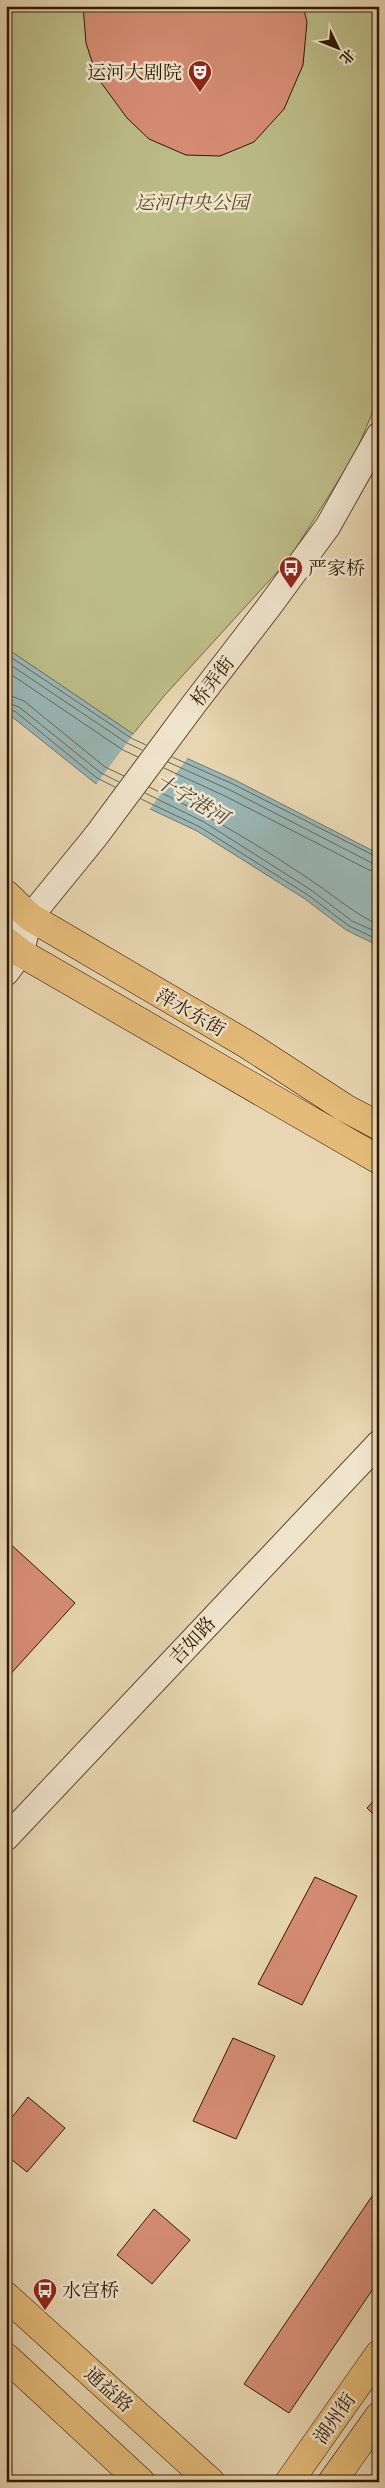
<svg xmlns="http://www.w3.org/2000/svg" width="385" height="2488" viewBox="0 0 385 2488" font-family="'IM FELL Double Pica','Noto Serif SC',serif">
	<rect width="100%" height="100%" fill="#e7d6b1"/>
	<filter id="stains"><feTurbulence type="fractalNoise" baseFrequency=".004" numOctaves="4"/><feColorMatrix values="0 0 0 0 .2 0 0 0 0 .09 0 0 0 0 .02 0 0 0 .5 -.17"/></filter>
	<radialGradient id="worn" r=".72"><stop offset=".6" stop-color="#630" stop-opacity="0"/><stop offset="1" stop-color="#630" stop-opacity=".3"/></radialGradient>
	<!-- green -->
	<path fill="#bcbc87" stroke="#766a44" d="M 6,6 L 379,6 L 379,397 L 355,454 L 289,559 L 164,696 L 133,734 L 6,648 Z"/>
	<!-- water -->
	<path fill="#9ab7b6" stroke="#70786d" d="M 6,648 L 133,734 L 235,780 L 379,854 L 379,946 L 346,930 L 305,899 L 197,831 L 95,783 L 6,712 Z"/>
	<!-- pier -->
	<path fill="#e7d6b1" d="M 135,732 L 189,756 L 149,810 L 95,786 Z"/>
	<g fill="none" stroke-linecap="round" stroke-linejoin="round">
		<!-- shore -->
		<path stroke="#65685b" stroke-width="1" d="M 6,654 L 131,738 L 146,745
			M 6,662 L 127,743 L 142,750
			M 6,671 L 123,750 L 138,757
			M 6,694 L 24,701 L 105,767 L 124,776
			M 6,702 L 19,707 L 101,773 L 119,782
			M 6,708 L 16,712 L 97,778 L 115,787
			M 172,757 L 233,784 L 379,858
			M 168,762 L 230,790 L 372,863 L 379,864
			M 164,768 L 227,797 L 369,870 L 379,872
			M 149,787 C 207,814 262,847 315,883 C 337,898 355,914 379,925
			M 145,793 L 204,822 L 311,890 L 352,921 L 379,933
			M 141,799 L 200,827 L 308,895 L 349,926 L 379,940"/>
	</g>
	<!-- building -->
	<path fill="#d58d73" stroke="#301900" d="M 83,6 L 303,6 L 307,22 L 303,65 L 284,109 L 254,142 L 220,156 L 186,155 L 149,139 L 127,118 L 97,77 L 86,43 Z
		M 6,1540 L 75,1603 L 6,1679 Z
		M 379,1795 L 379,1820 L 367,1808 Z
		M 315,1877 L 357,1896 L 302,2005 L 258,1984 Z
		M 233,2038 L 275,2056 L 236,2139 L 193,2121 Z
		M 28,2097 L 65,2128 L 27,2172 L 6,2155 L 6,2125 Z
		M 379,2186 L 379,2280 L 289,2413 L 244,2384 Z
		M 154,2209 L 190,2240 L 152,2284 L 117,2255 Z"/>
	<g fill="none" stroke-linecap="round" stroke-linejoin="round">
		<!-- minor casing -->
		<g stroke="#5e482c" stroke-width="27">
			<path id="minor" d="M 6,934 L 30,917 L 96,836 L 194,704 L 268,608 L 328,526 L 379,435
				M 6,973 L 21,953 L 26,933
				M 6,1838 L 379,1443"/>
		</g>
		<!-- major casing -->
		<g stroke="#301900" stroke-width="29">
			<path id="major" d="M 6,894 L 30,917 L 248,1045 L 345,1108 L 379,1126
				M 6,941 L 21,953 L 379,1160
				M 6,2296 L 211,2482
				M 6,2357 L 141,2482
				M 289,2482 L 379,2354
				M 332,2482 L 379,2416"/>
		</g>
		<!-- minor -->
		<use href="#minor" stroke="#efe4cc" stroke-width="25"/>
		<!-- major -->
		<use href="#major" stroke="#e4bb78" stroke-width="28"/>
	</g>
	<!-- icons -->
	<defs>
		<g id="theatre-pin" transform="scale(1.25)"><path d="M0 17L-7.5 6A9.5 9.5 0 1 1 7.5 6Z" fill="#8f2418" stroke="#efe4cc"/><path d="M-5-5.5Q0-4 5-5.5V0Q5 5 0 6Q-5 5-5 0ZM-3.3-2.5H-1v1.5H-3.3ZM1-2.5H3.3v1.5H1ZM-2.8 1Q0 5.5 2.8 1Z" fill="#fff"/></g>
		<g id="bus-pin" transform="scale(1.25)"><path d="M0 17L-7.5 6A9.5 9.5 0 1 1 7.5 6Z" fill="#8f2418" stroke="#efe4cc"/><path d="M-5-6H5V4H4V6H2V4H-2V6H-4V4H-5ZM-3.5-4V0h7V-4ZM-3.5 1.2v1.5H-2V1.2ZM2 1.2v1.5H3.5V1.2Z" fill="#fff"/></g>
	</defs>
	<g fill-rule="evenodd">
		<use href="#theatre-pin" x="200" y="72"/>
		<use href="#bus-pin" x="291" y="568"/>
		<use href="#bus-pin" x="45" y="2290"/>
	</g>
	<g text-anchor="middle" stroke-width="5" stroke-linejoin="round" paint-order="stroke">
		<!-- poi labels -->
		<g font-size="19" fill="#301900" stroke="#efe4cc" text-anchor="start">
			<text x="182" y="79" text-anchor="end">运河大剧院</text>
			<text x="308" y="575">严家桥</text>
			<text x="62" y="2297">水宫桥</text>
		</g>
		<!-- park labels -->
		<g font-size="19" font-style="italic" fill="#5a4a28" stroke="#efe4cc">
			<text x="192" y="209">运河中央公园</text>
		</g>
		<!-- street labels -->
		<g font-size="19" fill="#301900" stroke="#efe4cc">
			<text transform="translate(212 681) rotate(-52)" y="7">桥弄街</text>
			<text transform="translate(191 1012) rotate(30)" y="7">萍水东街</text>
			<text transform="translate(192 1640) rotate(-47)" y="7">吉如路</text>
			<text transform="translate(109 2389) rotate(42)" y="7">通益路</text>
			<text transform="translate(334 2418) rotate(-55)" y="7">湖州街</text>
		</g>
		<!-- water labels -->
		<g font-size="20" font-style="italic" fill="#504837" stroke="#efe4cc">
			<text transform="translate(192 799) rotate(30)" y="7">十字港河</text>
		</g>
	</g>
	<!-- margin -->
	<rect width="385" height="2488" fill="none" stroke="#e7d6b1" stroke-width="25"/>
	<rect x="8" y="8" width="370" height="2473" fill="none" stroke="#301900" stroke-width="2.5"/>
	<rect x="12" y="12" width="360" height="2463" fill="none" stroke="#301900"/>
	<!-- north arrow -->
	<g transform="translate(338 48) rotate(133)" stroke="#efe4cc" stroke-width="4" paint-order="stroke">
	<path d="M0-4L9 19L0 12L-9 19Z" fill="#301900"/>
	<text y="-8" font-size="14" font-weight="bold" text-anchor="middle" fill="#301900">北</text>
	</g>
	<rect width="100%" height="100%" filter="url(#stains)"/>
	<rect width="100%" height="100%" fill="url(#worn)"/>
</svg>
